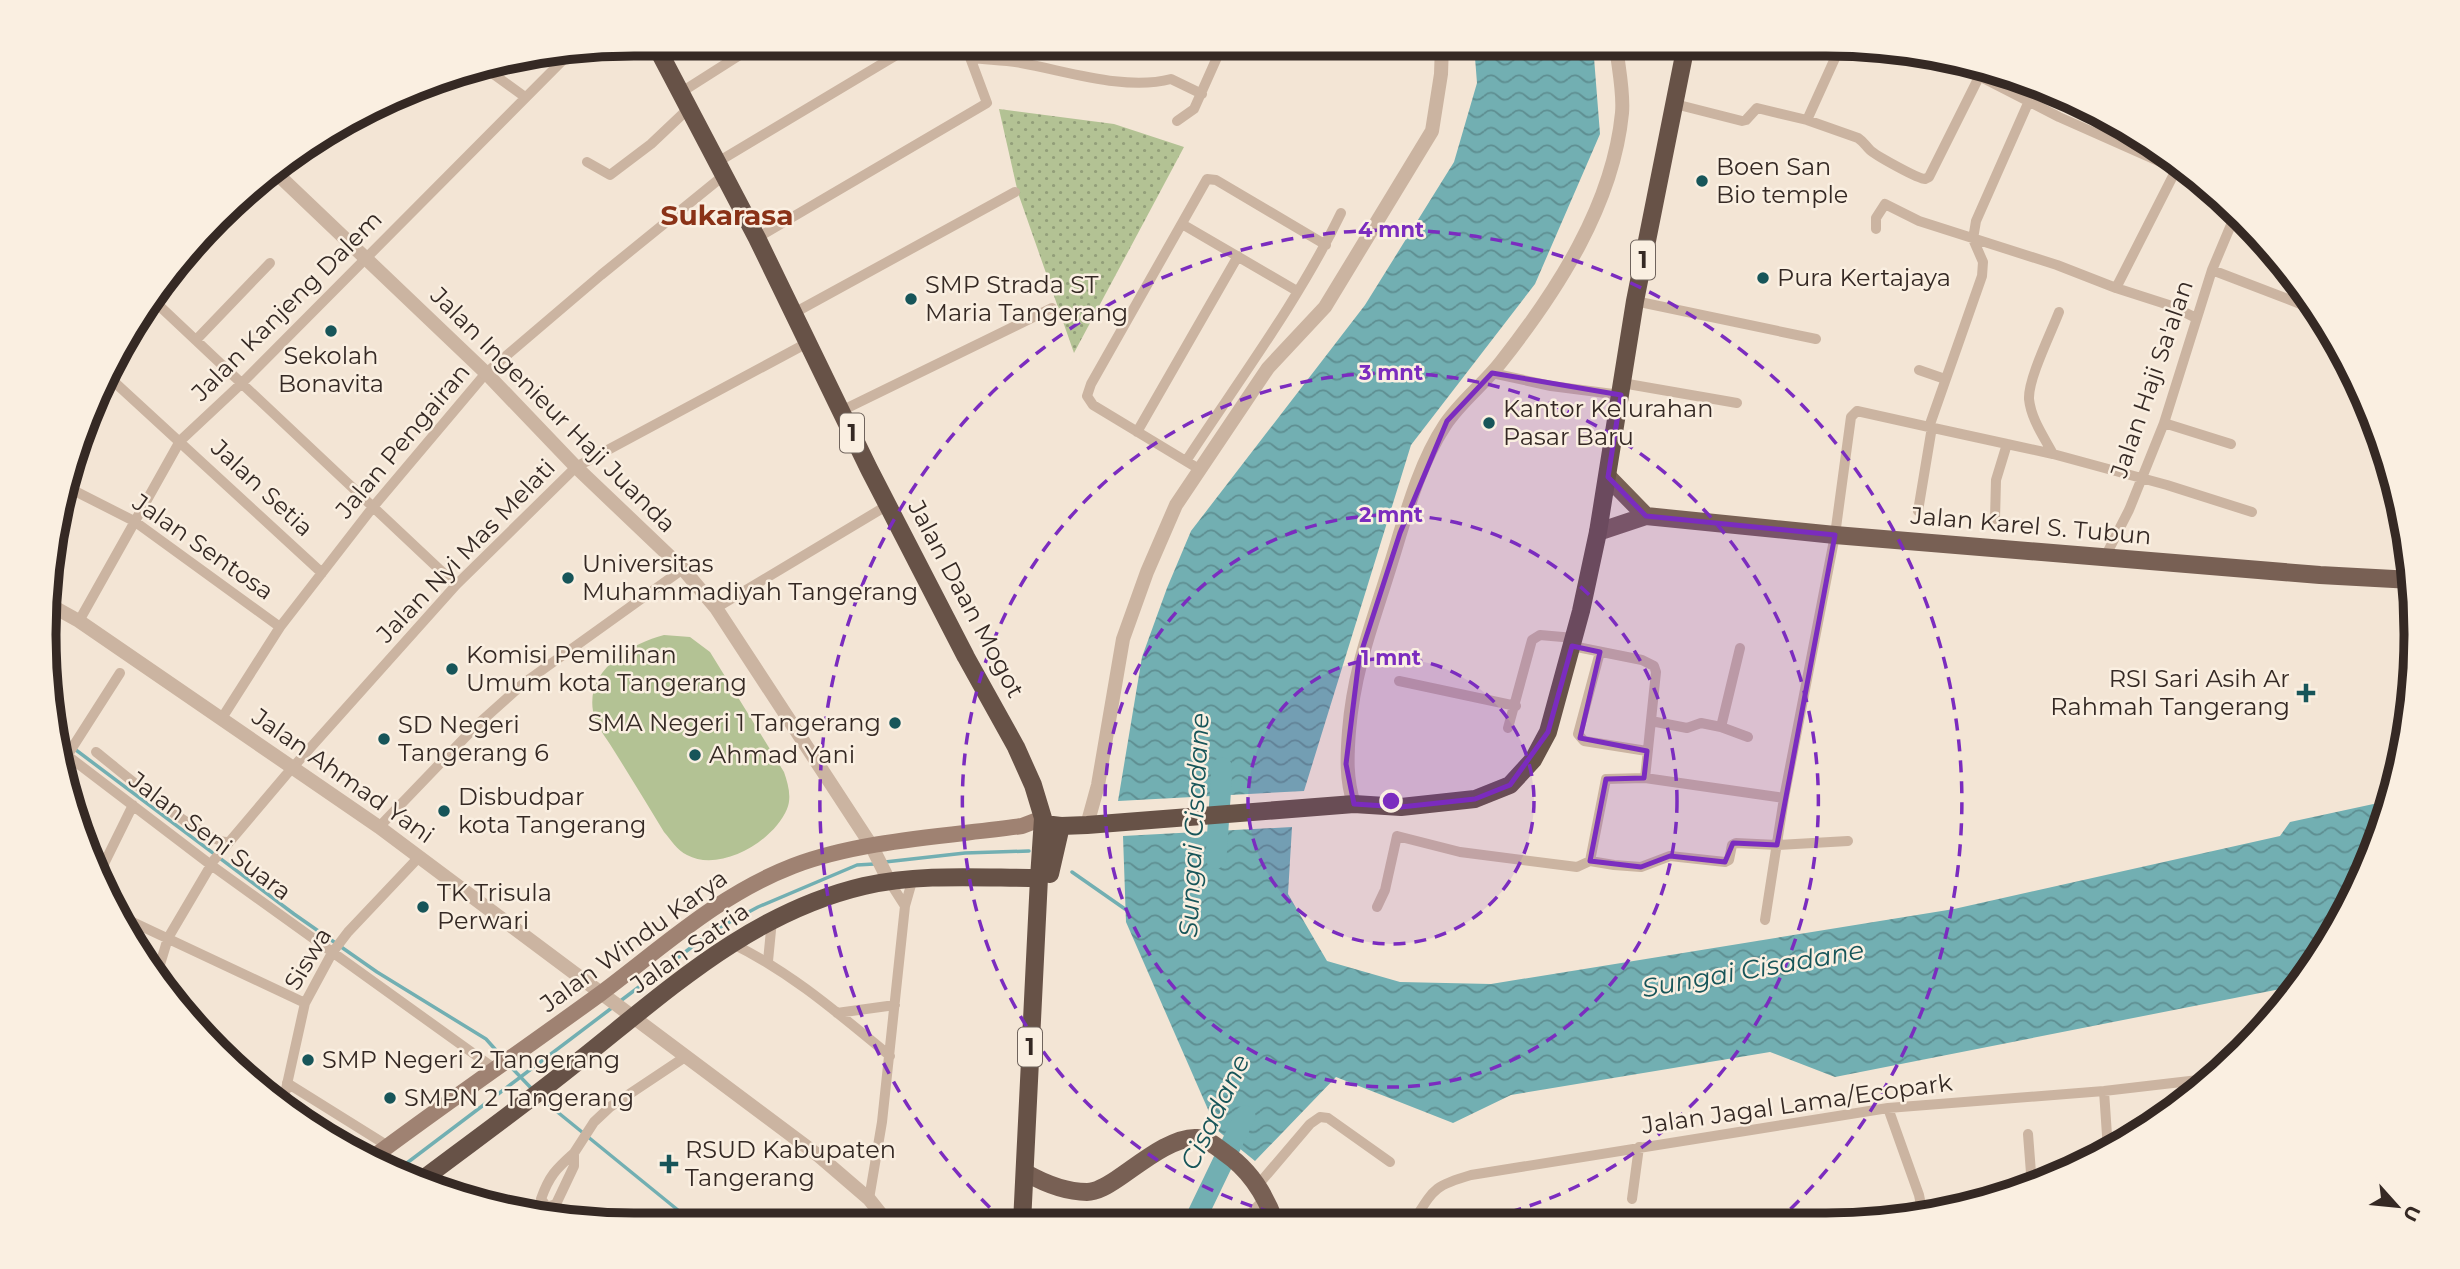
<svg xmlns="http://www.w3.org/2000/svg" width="2460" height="1269" viewBox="0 0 2460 1269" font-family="Montserrat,sans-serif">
	<defs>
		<pattern id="grass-dots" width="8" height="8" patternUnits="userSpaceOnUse" patternTransform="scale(1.75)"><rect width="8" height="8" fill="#b3c294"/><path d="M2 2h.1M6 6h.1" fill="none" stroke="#929e79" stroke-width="1.8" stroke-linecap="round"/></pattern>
		<pattern id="water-waves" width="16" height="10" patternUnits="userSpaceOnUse" patternTransform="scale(1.75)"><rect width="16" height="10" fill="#72afb2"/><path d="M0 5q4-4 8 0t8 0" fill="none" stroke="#5e8e91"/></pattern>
	</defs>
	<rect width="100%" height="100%" fill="#f3e5d5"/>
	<!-- grass -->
	<path fill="url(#grass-dots)" d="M 999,109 L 1114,124 L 1184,147 L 1074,353 L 1018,193 Z"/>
	<!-- pitch -->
	<path fill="#b3c294" d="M 664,635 L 690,637 L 710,652 L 784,772 C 788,784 792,797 787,809 C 774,841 720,873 687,855 C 677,850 671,840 664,832 C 647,804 630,776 613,749 C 606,737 595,725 593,711 C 586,670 630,644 664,635 Z"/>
	<!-- water -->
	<path fill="url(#water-waves)" d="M 1474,45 L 1593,45 L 1600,134 L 1535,284 L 1411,445 L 1304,791 L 1118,801 L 1142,657 L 1167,588 L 1191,531 L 1365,305 L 1454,162 L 1477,83 Z
		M 2392,800 L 2355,896 L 2295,986 L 1835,1077 L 1770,1052 L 1511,1095 L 1453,1123 L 1336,1077 L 1255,1161 L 1217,1130 L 1126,922 L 1123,836 L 1292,827 L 1288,894 L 1327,961 L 1400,982 L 1491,984 L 1954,909 L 2280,836 L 2290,822 Z"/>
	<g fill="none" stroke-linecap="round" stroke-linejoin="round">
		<!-- stream -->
		<path stroke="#72afb2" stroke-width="3.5" d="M 60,738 L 294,914 L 377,972 L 486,1039 L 503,1058
			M 885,862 L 965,853 L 1029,851
			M 1072,872 L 1125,909
			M 619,1002 L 713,931 L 758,907 L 857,865 L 874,864
			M 508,1064 L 532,1089
			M 539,1097 L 695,1224
			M 395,1172 L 613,1007"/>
		<!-- river -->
		<path stroke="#72afb2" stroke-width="21" d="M 1216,858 L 1222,768
			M 1194,1222 L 1245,1116"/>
		<!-- minor -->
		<path stroke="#cbb4a1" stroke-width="10" d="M 972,58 C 989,60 1005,60 1021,63 C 1067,71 1125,91 1171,79 L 1202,94
			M 1946,59 L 2059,117 L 2201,180
			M 485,68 L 525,97
			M 680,93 L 757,44
			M 1675,104 L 1742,121 L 1746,120 L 1757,108 L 1807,120 L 1858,138 C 1864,142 1865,145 1870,150 C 1875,155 1918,179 1925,179 L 1929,177 L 1980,75
			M 1807,120 L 1841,45
			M 1177,121 L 1194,109 L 1223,44
			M 587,162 L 610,175 L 651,144 L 688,109
			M 716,163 L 915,44
			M 1182,224 L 1297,291
			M 1876,229 L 1876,218 L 1885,204 L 1919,221 L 2057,265 L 2116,288 L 2172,306 L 2196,318
			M 757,238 L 987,103 L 965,44
			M 2212,270 L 2316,310
			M 2116,288 L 2177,168
			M 151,298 L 456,585
			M 1635,301 L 1816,339
			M 794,313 L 1015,192
			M 196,340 L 270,263
			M 1919,370 L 1945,379
			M 1492,373 L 1551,386 L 1621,395
			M 111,379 L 322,573
			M 1622,383 L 1737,403
			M 841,411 L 1052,308
			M 2164,423 L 2231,444
			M 1929,427 L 2007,444
			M 1137,432 L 1238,256
			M 2053,454 C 2044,437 2031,419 2029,399 C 2028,379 2051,333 2059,312
			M 1186,461 C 1239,380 1299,300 1341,213
			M 1199,469 L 1093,405 L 1087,396 L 1091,384 L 1207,179 L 1216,180 L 1326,245
			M 63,485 L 134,521 L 280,627
			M 1918,511 L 1932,427
			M 1995,519 L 1996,480 L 2007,444 L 2053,454 L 2167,485 L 2252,512
			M 2105,557 L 2129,510 L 2164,423 L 2212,270 L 2236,213
			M 716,608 L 888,505
			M 79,621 L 180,441 L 242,383 L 568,55
			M 1572,646 L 1642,660 L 1654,666 L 1656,672 L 1645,778 L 1784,798
			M 1740,648 L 1721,727 L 1748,737
			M 1600,652 L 1578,734 L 1584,741 L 1647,751
			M 1399,681 L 1516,706
			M 222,718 L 280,627 L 373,507 L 486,373 L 601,275 L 723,176
			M 1651,721 L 1687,728 L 1701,723 L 1721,727
			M 1508,728 L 1532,640 L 1540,635 L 1574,638
			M 96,752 C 119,770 206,845 229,842
			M 64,753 L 211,865 L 495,1069
			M 65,759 L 120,673
			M 379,827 L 477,725 L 524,683 L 683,569
			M 1590,861 L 1606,779 L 1645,778
			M 98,876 L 133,805
			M 889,881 L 905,906
			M 1377,907 L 1385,890 L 1397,836 L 1460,852 L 1577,867 L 1590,861 L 1614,865 L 1641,867 L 1670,856 L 1725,862 L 1729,860 L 1732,845 L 1736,843 L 1777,845 L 1848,841
			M 124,918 L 305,1003
			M 1765,920 L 1784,798 L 1835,535 L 1851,417 L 1857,411 L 1929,427 L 1982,276 L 1983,262 L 1973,239 L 1976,221 L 2029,101
			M 731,943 C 791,972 839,1014 890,1056
			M 768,961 L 772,920
			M 158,971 L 168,938 L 214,860 L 286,775 L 456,585 L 576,467 L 809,342
			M 837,1013 L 895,1005
			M 287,1083 L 388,1146
			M 2104,1091 L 2108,1150
			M 282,1107 L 305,1003 L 332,953 L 348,932 L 419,857
			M 1888,1108 L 1919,1195 L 1923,1215
			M 2028,1134 L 2032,1186
			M 574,1153 C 556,1169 549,1176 541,1199 L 547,1207 L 556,1204 L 574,1166 L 574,1153 L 594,1122 L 610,1107 L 682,1059 L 689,1059
			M 1258,1185 L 1310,1124 L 1320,1117 L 1328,1118 L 1390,1162
			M 869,1199 L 882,1122 L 905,906 L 913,878
			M 1632,1199 L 1639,1147
			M 1243,1222 L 1266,1197
			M 1413,1222 C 1434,1189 1433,1186 1471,1175 L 1888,1108 L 2104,1091 L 2207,1079"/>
		<!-- tertiary -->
		<path stroke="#cbb4a1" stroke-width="14" d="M 272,169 L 486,373 L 576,467 L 683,569 L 716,608 L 871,845 L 889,881
			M 52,606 L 79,621 L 379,827 L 819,1156 L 869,1199 L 888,1223
			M 1354,804 C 1346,779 1347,757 1349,731 C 1354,668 1373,622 1391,563 C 1405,518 1419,464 1445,425 C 1460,402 1484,384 1501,362 C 1557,291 1613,205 1622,113 C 1624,92 1618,66 1616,45
			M 1087,825 L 1098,785 L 1123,639 L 1147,572 L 1176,505 L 1268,368 L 1325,307 L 1432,131 L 1441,74 L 1442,45"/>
		<!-- secondary -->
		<path stroke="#9f8272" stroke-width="16" d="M 368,1161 C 444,1104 523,1050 600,994 C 663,947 718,895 793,866 C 861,840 950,836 1022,826 L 1043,818"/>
		<!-- primary -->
		<path stroke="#786054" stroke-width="18" d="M 1608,477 L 1646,516
			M 1598,532 L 1646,516 L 1835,535 L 2320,575 L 2412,580
			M 1026,1173 C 1044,1183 1065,1192 1087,1192 C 1097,1192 1108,1185 1117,1179 C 1137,1166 1172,1136 1197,1138 C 1208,1139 1217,1147 1225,1153 C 1250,1170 1265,1194 1275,1222"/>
		<!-- trunk -->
		<path stroke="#675247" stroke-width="18" d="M 655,44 L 757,238 L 869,469 L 966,657 L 1016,747 L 1033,785 L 1043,818 L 1039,878 L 1022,1223
			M 1044,824 L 1061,826 L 1087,825 L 1354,804 L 1401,807 L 1475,799 L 1510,785 L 1533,760 L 1548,732 L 1581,611 L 1598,532 L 1635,301 L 1686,45
			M 1050,874 L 1061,826
			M 419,1182 C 472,1142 525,1104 576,1063 C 666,992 749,913 864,886 C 921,873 981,878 1039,878"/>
	</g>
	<!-- marked area -->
	<path fill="#7b2cbf" fill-opacity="0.2" stroke="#7b2cbf" stroke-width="5" stroke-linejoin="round" d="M 1492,373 L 1621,395 L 1608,477 L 1646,516 L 1835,535 L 1777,845 L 1733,843 L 1725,862 L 1670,856 L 1641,867 L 1590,861 L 1606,779 L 1644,778 L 1647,751 L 1580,738 L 1600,652 L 1572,646 L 1548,732 L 1510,785 L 1475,799 L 1401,807 L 1354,804 L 1346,764 L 1359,659 L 1400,533 L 1447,421 Z"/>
	<!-- distance rings -->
	<circle cx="1391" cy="801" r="143" fill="#7b2cbf" fill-opacity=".12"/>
	<g fill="none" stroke="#7b2cbf" stroke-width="3.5" stroke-dasharray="12 9">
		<circle cx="1391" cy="801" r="143"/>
		<circle cx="1391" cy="801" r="286"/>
		<path d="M1313 1222A428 428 0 1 1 1473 1221"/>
		<path d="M1005 1222A571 571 0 1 1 1780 1219"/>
	</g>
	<!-- markers -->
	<g fill="#175559" stroke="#faefe1" stroke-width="2.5">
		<circle cx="1702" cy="181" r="7"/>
		<circle cx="1763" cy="278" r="7"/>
		<circle cx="911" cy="299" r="7"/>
		<circle cx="331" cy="331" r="7"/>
		<circle cx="1489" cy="423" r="7"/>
		<circle cx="568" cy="578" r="7"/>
		<circle cx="452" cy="669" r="7"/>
		<path d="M2302.5 682.5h7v7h7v7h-7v7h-7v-7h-7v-7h7z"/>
		<circle cx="895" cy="723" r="7"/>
		<circle cx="384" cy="739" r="7"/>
		<circle cx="695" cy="755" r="7"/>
		<circle cx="444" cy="811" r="7"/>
		<circle cx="423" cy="907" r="7"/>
		<circle cx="308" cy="1060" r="7"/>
		<circle cx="390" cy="1098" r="7"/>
		<path d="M665.5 1153.5h7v7h7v7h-7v7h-7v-7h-7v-7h7z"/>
	</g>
	<g text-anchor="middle" stroke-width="5" stroke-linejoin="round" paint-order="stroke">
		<!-- shield labels -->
		<g fill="#faefe1" stroke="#70645d" stroke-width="2">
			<rect x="1631" y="240.5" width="24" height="39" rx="5"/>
			<rect x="840" y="413.5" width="24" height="39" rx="5"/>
			<rect x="1018" y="1027.5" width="24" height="39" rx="5"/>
		</g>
		<g font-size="23" font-weight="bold" fill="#352924">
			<text x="1643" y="268">1</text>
			<text x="852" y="441">1</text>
			<text x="1030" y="1055">1</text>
		</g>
		<!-- poi labels -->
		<g font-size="24" fill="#352924" stroke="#faefe1" text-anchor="start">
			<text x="1716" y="175">Boen San<tspan x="1716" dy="28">Bio temple</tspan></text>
			<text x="1777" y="286">Pura Kertajaya</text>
			<text x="925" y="293">SMP Strada ST<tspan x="925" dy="28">Maria Tangerang</tspan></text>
			<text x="331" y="364" text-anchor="middle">Sekolah<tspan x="331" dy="28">Bonavita</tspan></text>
			<text x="1503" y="417">Kantor Kelurahan<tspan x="1503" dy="28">Pasar Baru</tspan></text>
			<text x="582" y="572">Universitas<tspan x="582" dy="28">Muhammadiyah Tangerang</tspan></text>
			<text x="466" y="663">Komisi Pemilihan<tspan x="466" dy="28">Umum kota Tangerang</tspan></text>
			<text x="2290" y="687" text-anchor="end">RSI Sari Asih Ar<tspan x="2290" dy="28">Rahmah Tangerang</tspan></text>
			<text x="881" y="731" text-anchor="end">SMA Negeri 1 Tangerang</text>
			<text x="398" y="733">SD Negeri<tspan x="398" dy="28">Tangerang 6</tspan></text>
			<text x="709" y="763">Ahmad Yani</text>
			<text x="458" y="805">Disbudpar<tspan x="458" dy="28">kota Tangerang</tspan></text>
			<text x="437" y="901">TK Trisula<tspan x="437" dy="28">Perwari</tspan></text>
			<text x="322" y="1068">SMP Negeri 2 Tangerang</text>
			<text x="404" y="1106">SMPN 2 Tangerang</text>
			<text x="685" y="1158">RSUD Kabupaten<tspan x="685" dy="28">Tangerang</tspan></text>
		</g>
		<!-- street labels -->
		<g font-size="24" fill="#352924" stroke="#faefe1">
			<text transform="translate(287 306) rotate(-45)" y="8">Jalan Kanjeng Dalem</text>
			<text transform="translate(2152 379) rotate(-71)" y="8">Jalan Haji Sa'alan</text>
			<text transform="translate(553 410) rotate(45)" y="8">Jalan Ingenieur Haji Juanda</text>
			<text transform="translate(403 441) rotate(-50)" y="8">Jalan Pengairan</text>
			<text transform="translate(262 488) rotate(43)" y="8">Jalan Setia</text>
			<text transform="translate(2031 526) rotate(5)" y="8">Jalan Karel S. Tubun</text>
			<text transform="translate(203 547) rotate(35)" y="8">Jalan Sentosa</text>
			<text transform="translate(466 551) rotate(-46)" y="8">Jalan Nyi Mas Melati</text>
			<text transform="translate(966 599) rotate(62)" y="8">Jalan Daan Mogot</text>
			<text transform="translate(343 776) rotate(35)" y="8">Jalan Ahmad Yani</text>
			<text transform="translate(210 836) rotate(37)" y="8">Jalan Seni Suara</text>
			<text transform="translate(634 941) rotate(-36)" y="8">Jalan Windu Karya</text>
			<text transform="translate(690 948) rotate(-35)" y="8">Jalan Satria</text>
			<text transform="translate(308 959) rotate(-59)" y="8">Siswa</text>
			<text transform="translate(1797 1104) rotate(-8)" y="8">Jalan Jagal Lama/Ecopark</text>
		</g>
		<!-- water labels -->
		<g font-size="26" font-style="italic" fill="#175559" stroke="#faefe1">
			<text transform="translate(1194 825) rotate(-87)" y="9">Sungai Cisadane</text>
			<text transform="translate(1753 969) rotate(-10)" y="9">Sungai Cisadane</text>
			<text transform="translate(1215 1112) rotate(-64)" y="9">Cisadane</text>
		</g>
		<!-- quarter labels -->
		<g font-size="28" font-weight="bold" fill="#8a3217" stroke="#faefe1">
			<text x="727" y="225">Sukarasa</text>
		</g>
	</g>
	<!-- crop -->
	<path d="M0 0H2460V1269H0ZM634 56H1826A578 578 0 0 1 2404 634V635A578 578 0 0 1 1826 1213H634A578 578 0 0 1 56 635V634A578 578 0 0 1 634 56Z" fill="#faefe1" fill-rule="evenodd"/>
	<path fill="none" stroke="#352924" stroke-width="9" d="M634 56H1826A578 578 0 0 1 2404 634V635A578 578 0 0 1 1826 1213H634A578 578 0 0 1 56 635V634A578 578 0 0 1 634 56Z"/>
	<circle cx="1391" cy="801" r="10" fill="#7b2cbf" stroke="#faefe1" stroke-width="3.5"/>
	<g font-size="21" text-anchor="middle" font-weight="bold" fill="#7b2cbf" stroke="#faefe1" stroke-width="5" stroke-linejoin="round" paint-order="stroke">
		<text x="1391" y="237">4 mnt</text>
		<text x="1391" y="380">3 mnt</text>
		<text x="1391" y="522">2 mnt</text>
		<text x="1391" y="665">1 mnt</text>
	</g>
	<!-- north arrow -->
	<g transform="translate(2397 1206) rotate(117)" stroke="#faefe1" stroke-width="5" paint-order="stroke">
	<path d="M0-5L12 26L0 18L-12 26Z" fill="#352924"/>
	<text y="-10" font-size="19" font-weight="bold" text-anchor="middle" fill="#352924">U</text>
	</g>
</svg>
